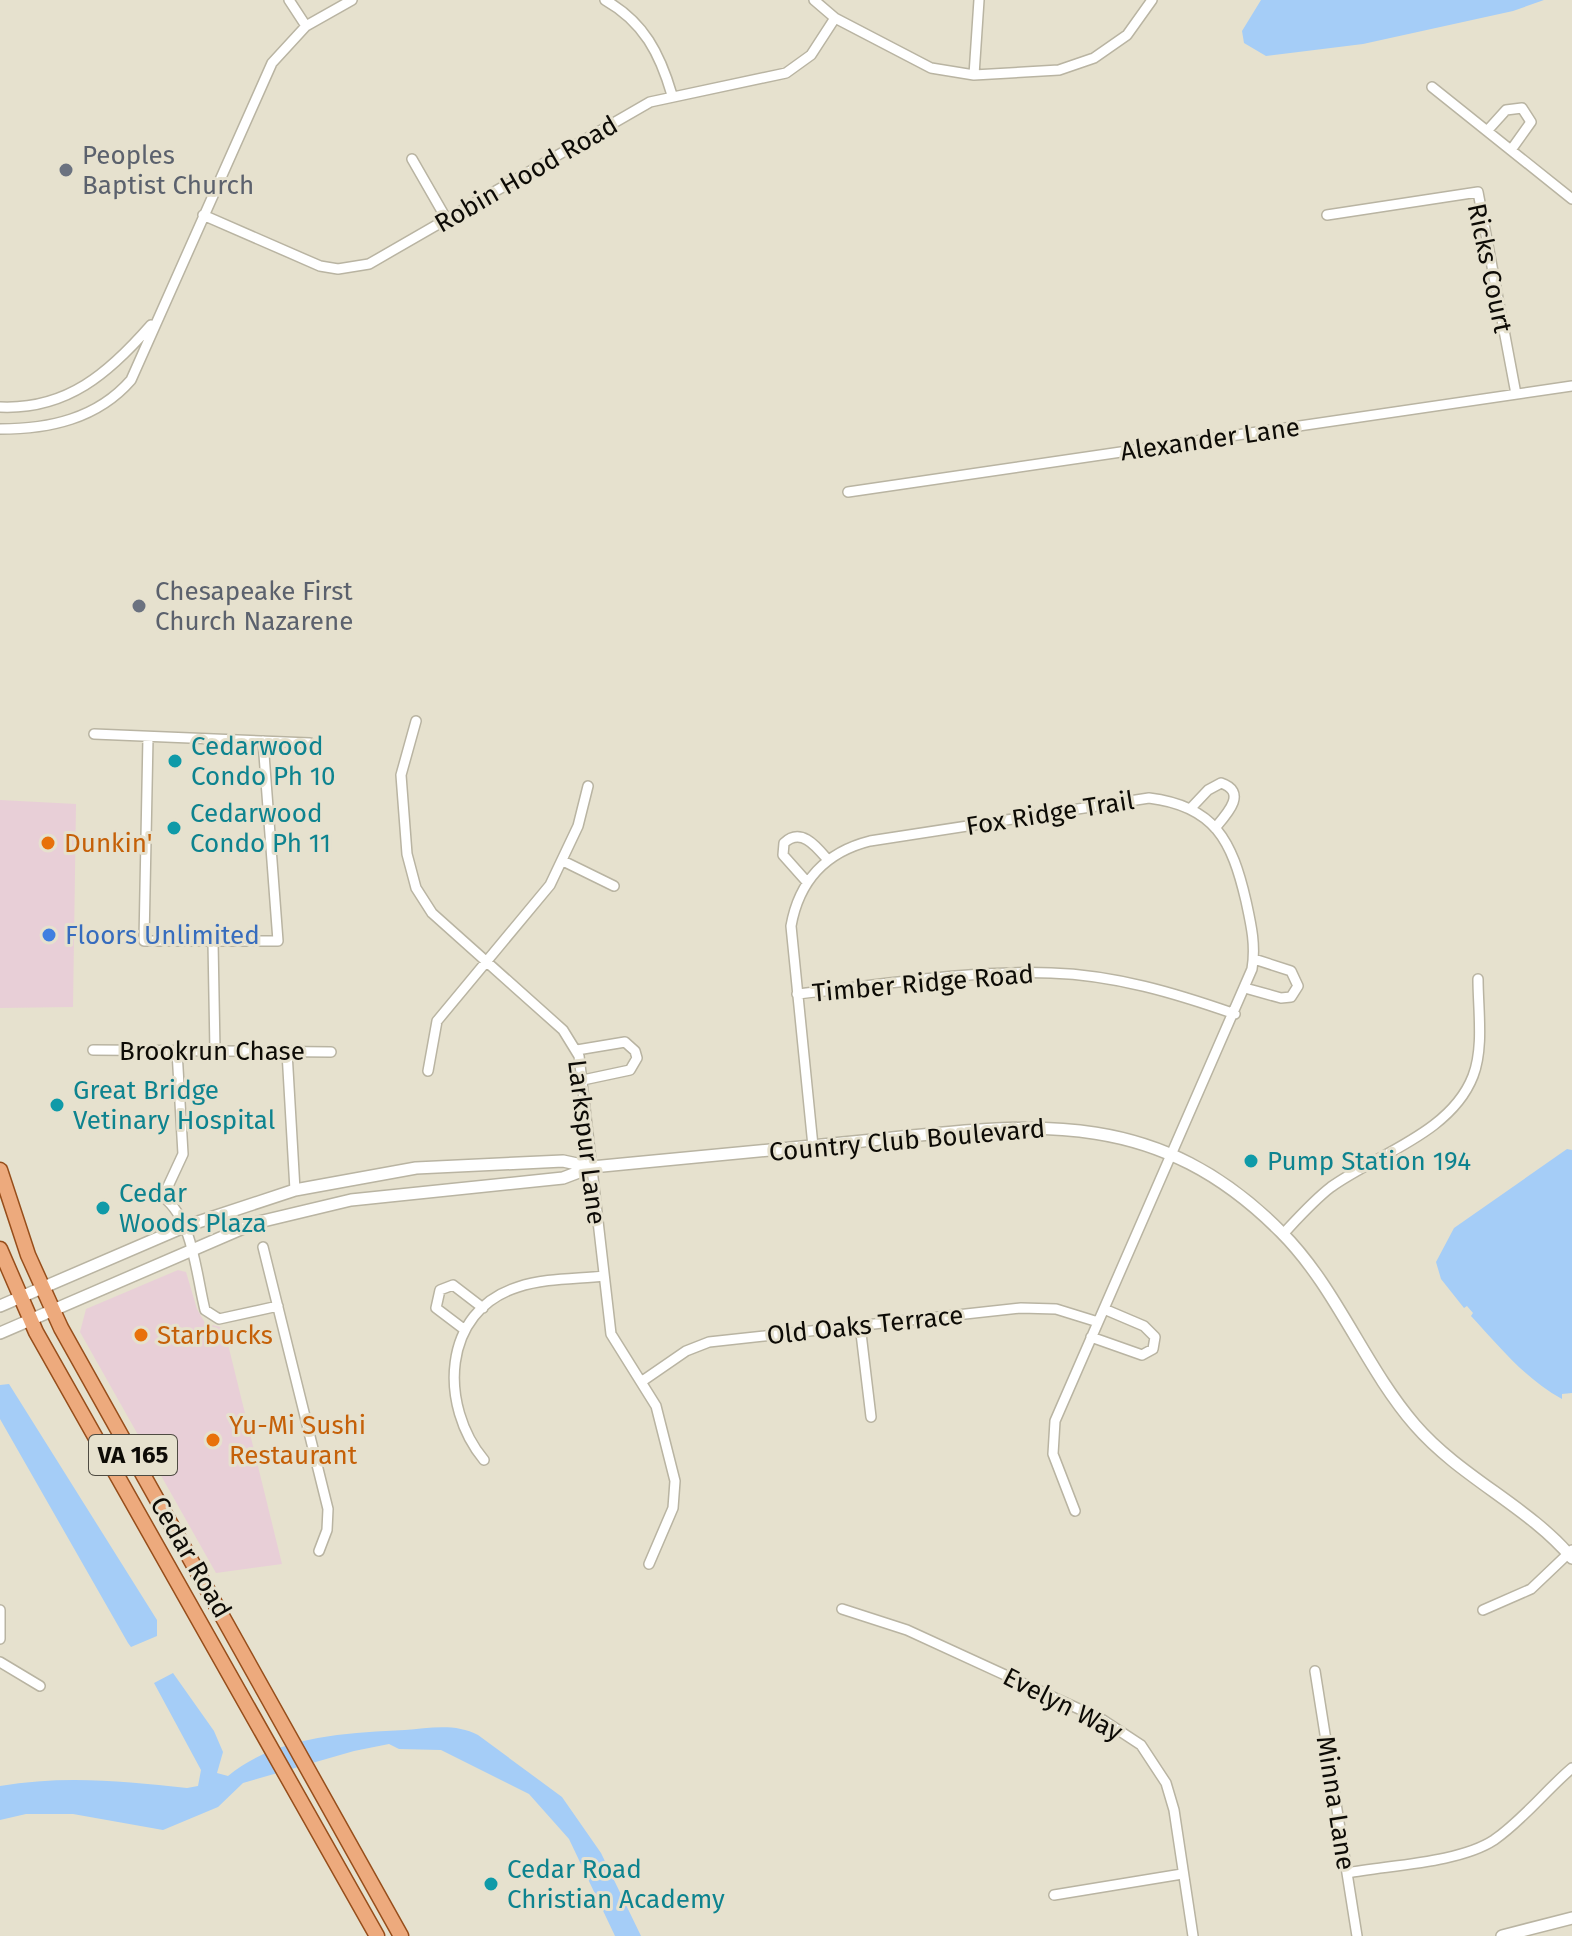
<svg xmlns="http://www.w3.org/2000/svg" width="1572" height="1936" viewBox="0 0 1572 1936" font-family="'Fira Sans',sans-serif">
	<rect width="100%" height="100%" fill="#e6e1ce"/>
	<!-- commercial -->
	<path fill="#e8cfd7" d="M 0,800 L 76,804 L 73,1007 L 0,1008 Z
		M 178,1270 L 186,1272 L 197,1309 L 205,1323 L 224,1328 L 282,1564 L 216,1573 L 80,1332 L 86,1309 Z"/>
	<!-- water -->
	<path fill="#a5cdf7" d="M 1261,0 L 1544,0 L 1513,11 L 1363,44 L 1266,56 L 1244,43 L 1242,31 Z
		M 1567,1149 L 1572,1150 L 1572,1393 L 1562,1394 L 1562,1399 C 1525,1379 1499,1346 1471,1316 L 1473,1313 L 1467,1306 L 1464,1308 L 1441,1279 L 1436,1262 L 1454,1228 Z
		M 9,1384 L 157,1620 L 157,1636 L 131,1647 L 128,1643 L 0,1419 L 0,1385 Z
		M 173,1673 L 214,1731 L 223,1752 L 217,1773 L 228,1776 C 277,1736 344,1733 405,1730 C 429,1728 456,1723 478,1735 L 562,1797 L 601,1853 L 641,1936 L 615,1936 L 569,1839 L 529,1794 L 441,1750 L 399,1749 L 389,1744 L 354,1751 L 243,1783 L 218,1807 L 163,1830 L 73,1814 L 26,1814 L 0,1820 L 0,1786 C 63,1775 124,1781 187,1788 L 198,1786 L 201,1770 L 154,1683 Z"/>
	<g fill="none" stroke-linecap="round" stroke-linejoin="round">
		<!-- minor casing -->
		<g stroke="#b9b4a2" stroke-width="12">
			<path id="minor" d="M 289,0 L 306,26
				M 605,0 C 644,22 660,54 672,95
				M 814,0 L 835,18 L 931,68 L 974,75 L 1059,70 L 1094,58 L 1127,35 L 1152,0
				M 974,75 L 979,0
				M 1432,87 L 1572,199
				M 1487,131 L 1506,110 L 1522,108 L 1531,122 L 1511,150
				M 412,159 L 447,220
				M 203,215 L 320,266 L 338,269 L 369,264 L 650,102 L 786,73 L 811,55 L 835,18
				M 1327,215 L 1478,192 L 1516,394
				M 0,407 C 67,410 109,373 151,325
				M 0,429 C 49,429 97,419 131,380 L 272,63 L 306,26 L 352,0
				M 848,492 L 1572,386
				M 416,721 L 401,775 L 407,854 L 416,888 L 432,913 L 563,1030 L 579,1056 L 611,1334 L 656,1406 L 675,1481 L 673,1508 L 649,1564
				M 94,734 L 310,743
				M 148,737 L 144,941 L 278,941 L 263,741
				M 1191,808 L 1208,790 L 1221,783 C 1248,792 1227,814 1215,828
				M 563,861 L 614,886
				M 807,882 L 783,855 L 784,843 C 801,827 816,846 827,859
				M 213,942 L 215,1051
				M 1245,988 L 1281,998 L 1291,997 L 1298,986 L 1291,971 L 1254,959
				M 797,994 C 881,985 967,970 1051,973 C 1115,975 1175,993 1235,1014
				M 93,1050 L 331,1052
				M 577,1050 L 625,1042 L 635,1051 L 637,1058 L 630,1070 L 583,1080
				M 177,1051 L 183,1154 L 163,1197 C 193,1219 196,1274 205,1310 L 219,1319 L 278,1306
				M 287,1052 L 295,1190
				M 428,1071 L 437,1021 L 550,885 L 578,826 L 588,786
				M 813,1146 L 791,926 C 799,881 826,852 870,841 L 1149,798 C 1215,806 1232,841 1246,901 C 1251,924 1256,945 1252,969 L 1055,1421 L 1053,1454 L 1075,1511
				M 1283,1234 C 1298,1218 1314,1200 1331,1187 C 1377,1154 1451,1133 1473,1076 C 1484,1048 1478,1009 1478,979
				M 263,1247 L 328,1509 L 327,1530 L 319,1551
				M 860,1325 L 871,1417
				M 465,1330 L 436,1308 L 440,1290 L 453,1285 L 483,1308
				M 1091,1337 L 1142,1355 L 1153,1349 L 1155,1337 L 1144,1326 L 1104,1309
				M 641,1382 L 686,1351 L 709,1342 L 1021,1308 L 1056,1309 L 1098,1322
				M 484,1460 C 439,1406 441,1311 518,1287 C 545,1278 576,1279 604,1276
				M 842,1609 L 907,1630 L 1103,1720 L 1141,1745 L 1166,1783 L 1174,1810 L 1193,1936
				M 0,1610 L 0,1639
				M 1483,1610 L 1531,1589 L 1572,1550
				M 0,1662 L 40,1686
				M 1315,1671 L 1357,1936
				M 1347,1873 C 1389,1865 1459,1863 1494,1840 C 1523,1820 1545,1791 1572,1768
				M 1054,1895 L 1182,1874"/>
		</g>
		<!-- tertiary casing -->
		<g stroke="#b9b4a2" stroke-width="14">
			<path id="tertiary" d="M 0,1306 L 186,1226 L 295,1190 L 416,1168 L 563,1161 L 591,1167
				M 0,1333 L 255,1223 L 351,1200 L 563,1178 L 592,1167 L 623,1164 C 703,1157 783,1149 863,1141 C 1027,1124 1153,1103 1281,1232 C 1337,1288 1364,1366 1415,1425 C 1461,1478 1528,1506 1572,1558
				M 1502,1936 L 1572,1918"/>
		</g>
		<!-- primary casing -->
		<g stroke="#974e1b" stroke-width="17">
			<path id="primary" d="M 0,1170 L 28,1255 L 61,1328 L 401,1936
				M 0,1249 L 36,1332 L 377,1936"/>
		</g>
		<!-- minor -->
		<use href="#minor" stroke="#fff" stroke-width="9"/>
		<!-- tertiary -->
		<use href="#tertiary" stroke="#fff" stroke-width="11"/>
		<!-- primary -->
		<use href="#primary" stroke="#edaa7d" stroke-width="14"/>
	</g>
	<!-- markers -->
	<g fill="#6b7280" stroke="#e6e1ce" stroke-width="3">
		<circle cx="66" cy="170" r="8"/>
		<circle cx="139" cy="606" r="8"/>
	</g>
	<g fill="#0f9aa8" stroke="#e6e1ce" stroke-width="3">
		<circle cx="175" cy="761" r="8"/>
		<circle cx="174" cy="828" r="8"/>
		<circle cx="57" cy="1105" r="8"/>
		<circle cx="1251" cy="1161" r="8"/>
		<circle cx="103" cy="1208" r="8"/>
		<circle cx="491" cy="1884" r="8"/>
	</g>
	<g fill="#e8710a" stroke="#e6e1ce" stroke-width="3">
		<circle cx="48" cy="843" r="8"/>
		<circle cx="141" cy="1335" r="8"/>
		<circle cx="213" cy="1440" r="8"/>
	</g>
	<circle fill="#3f7fe0" stroke="#e6e1ce" stroke-width="3" cx="49" cy="935" r="8"/>
	<g text-anchor="middle" stroke-width="6" stroke-linejoin="round" paint-order="stroke">
		<!-- shield labels -->
		<rect fill="#e6e1ce" stroke="#4e4b42" stroke-width="2" x="89" y="1435" width="88" height="40" rx="6"/>
		<g font-size="24" font-weight="bold" fill="#0d0b06">
			<text x="133" y="1463">VA 165</text>
		</g>
		<!-- worship labels -->
		<g font-size="26" fill="#5b616d" stroke="#e6e1ce" text-anchor="start">
			<text x="82" y="164">Peoples<tspan x="82" dy="30">Baptist Church</tspan></text>
			<text x="155" y="600">Chesapeake First<tspan x="155" dy="30">Church Nazarene</tspan></text>
		</g>
		<!-- street labels -->
		<g font-size="26" fill="#0d0b06" stroke="#e6e1ce">
			<text transform="translate(526 174) rotate(-30)" y="9">Robin Hood Road</text>
			<text transform="translate(1490 268) rotate(78)" y="9">Ricks Court</text>
			<text transform="translate(1210 439) rotate(-8)" y="9">Alexander Lane</text>
			<text transform="translate(1050 813) rotate(-9)" y="9">Fox Ridge Trail</text>
			<text transform="translate(923 983) rotate(-5)" y="9">Timber Ridge Road</text>
			<text x="212" y="1060">Brookrun Chase</text>
			<text transform="translate(907 1140) rotate(-5)" y="9">Country Club Boulevard</text>
			<text transform="translate(587 1142) rotate(83)" y="9">Larkspur Lane</text>
			<text transform="translate(865 1325) rotate(-6)" y="9">Old Oaks Terrace</text>
			<text transform="translate(191 1557) rotate(60)" y="9">Cedar Road</text>
			<text transform="translate(1063 1704) rotate(27)" y="9">Evelyn Way</text>
			<text transform="translate(1336 1803) rotate(81)" y="9">Minna Lane</text>
		</g>
		<!-- culture labels -->
		<g font-size="26" fill="#0d838f" stroke="#e6e1ce" text-anchor="start">
			<text x="191" y="755">Cedarwood<tspan x="191" dy="30">Condo Ph 10</tspan></text>
			<text x="190" y="822">Cedarwood<tspan x="190" dy="30">Condo Ph 11</tspan></text>
			<text x="73" y="1099">Great Bridge<tspan x="73" dy="30">Vetinary Hospital</tspan></text>
			<text x="1267" y="1170">Pump Station 194</text>
			<text x="119" y="1202">Cedar<tspan x="119" dy="30">Woods Plaza</tspan></text>
			<text x="507" y="1878">Cedar Road<tspan x="507" dy="30">Christian Academy</tspan></text>
		</g>
		<!-- food labels -->
		<g font-size="26" fill="#c56008" stroke="#e6e1ce" text-anchor="start">
			<text x="64" y="852">Dunkin'</text>
			<text x="157" y="1344">Starbucks</text>
			<text x="229" y="1434">Yu-Mi Sushi<tspan x="229" dy="30">Restaurant</tspan></text>
		</g>
		<!-- shop labels -->
		<g font-size="26" fill="#366cbe" stroke="#e6e1ce" text-anchor="start">
			<text x="65" y="944">Floors Unlimited</text>
		</g>
	</g>
</svg>
